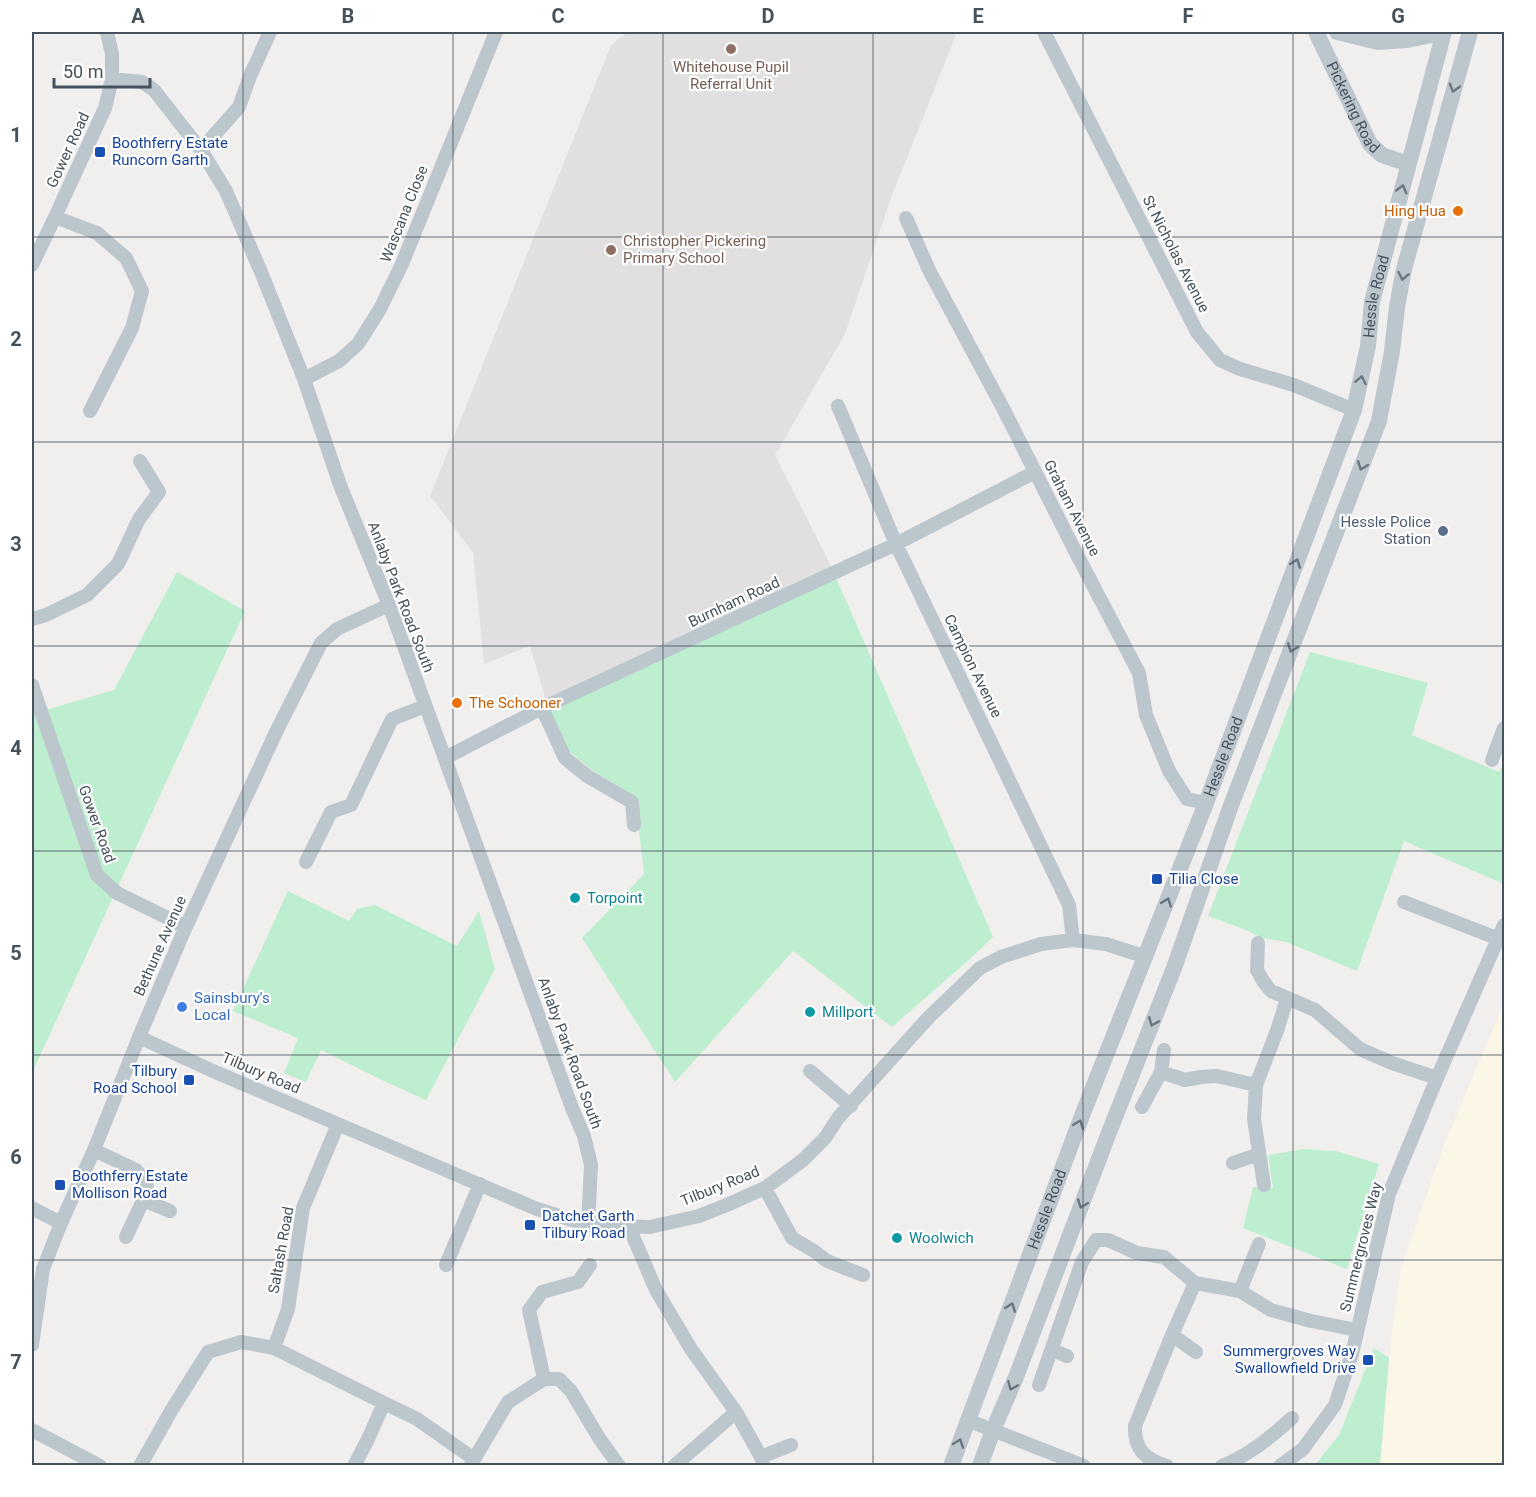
<svg xmlns="http://www.w3.org/2000/svg" width="1536" height="1497" viewBox="0 0 1536 1497" font-family="Roboto,sans-serif">
	<rect width="100%" height="100%" fill="#f1eeee"/>
	<!-- commercial -->
	<path fill="#fcf6e7" d="M 1504,1003 L 1504,1465 L 1380,1466 L 1392,1332 L 1401,1268 L 1444,1145 Z"/>
	<!-- education -->
	<path fill="#e2dfe0" d="M 628,32 L 946,32 L 956,35 L 891,198 L 845,334 L 775,455 L 831,566 L 546,701 L 530,646 L 484,664 L 473,552 L 430,496 L 611,45 Z"/>
	<!-- green -->
	<path fill="#bdeecf" d="M 831,566 L 993,937 L 971,958 L 892,1027 L 793,951 L 675,1082 L 582,938 L 644,874 L 635,796 L 590,769 L 568,750 L 546,701 Z
		M 177,572 L 245,611 L 32,1073 L 32,714 L 114,690 Z
		M 1310,652 L 1428,683 L 1412,735 L 1499,772 L 1504,764 L 1504,884 L 1404,841 L 1357,971 L 1286,942 L 1262,938 L 1246,930 L 1208,916 Z
		M 288,891 L 349,921 L 357,909 L 375,905 L 457,946 L 479,911 L 495,969 L 426,1100 L 386,1082 L 321,1050 L 306,1082 L 284,1073 L 298,1038 L 233,1011 Z
		M 1304,1149 L 1336,1151 L 1379,1164 L 1347,1269 L 1243,1228 L 1253,1187 L 1273,1188 L 1268,1155 Z
		M 1374,1348 L 1389,1358 L 1380,1465 L 1315,1465 L 1339,1435 Z"/>
	<g fill="none" stroke-linecap="round" stroke-linejoin="round">
		<!-- minor -->
		<path stroke="#bcc6cd" stroke-width="14" d="M 1044,32 L 1197,332 L 1220,360 L 1240,369 L 1294,385 L 1354,410
			M 112,79 L 142,82 L 154,90 L 201,150 L 226,191 L 261,272 L 304,379 L 340,485 L 389,605 L 572,1108 L 584,1136 L 591,1165 L 588,1225
			M 201,150 L 239,107 L 250,76 L 270,32
			M 55,217 L 97,233 L 126,258 L 142,291 L 132,328 L 90,411
			M 906,218 L 929,270 L 1004,410 L 1073,547 L 1139,673 L 1146,715 L 1169,771 L 1187,799 L 1206,803
			M 32,265 L 55,217 L 105,108 L 112,79 L 112,54 L 107,32
			M 304,379 L 339,361 L 358,344 L 380,309 L 402,264 L 496,32
			M 838,406 L 896,544 L 1069,905 L 1073,940
			M 32,619 L 46,615 L 87,595 L 118,564 L 139,519 L 159,492 L 140,461
			M 32,685 L 97,875 L 117,893 L 186,927
			M 542,708 L 565,758 L 587,776 L 632,802 L 634,825
			M 445,758 L 542,708 L 896,544 L 1035,472
			M 1492,760 L 1504,728
			M 306,862 L 331,812 L 351,805 L 392,719 L 425,706
			M 1404,902 L 1499,939
			M 1258,943 L 1257,970 L 1263,981 L 1271,991 L 1315,1010 L 1360,1049 L 1392,1063 L 1437,1078
			M 139,1037 L 213,1071 L 537,1209 L 588,1225 L 650,1227 L 699,1216 L 729,1204 L 765,1188 L 803,1160 L 825,1138 L 838,1118 L 928,1018 L 980,968 L 1001,957 L 1041,944 L 1073,940 L 1106,944 L 1146,957
			M 810,1071 L 851,1106
			M 1161,1072 L 1185,1080 L 1201,1077 L 1217,1076 L 1256,1085
			M 1142,1107 L 1161,1072 L 1164,1050
			M 94,1150 L 136,1170 L 147,1183 L 146,1194 L 126,1237
			M 1233,1163 L 1259,1154
			M 1264,1185 L 1254,1119 L 1256,1085 L 1278,1028 L 1287,998
			M 765,1188 L 792,1238 L 814,1251 L 827,1261 L 863,1275
			M 143,1200 L 170,1211
			M 32,1208 L 61,1223
			M 629,1227 L 656,1290 L 691,1349 L 736,1412 L 761,1457 L 764,1466
			M 446,1265 L 480,1184
			M 590,1265 L 578,1282 L 542,1292 L 529,1310 L 544,1379 L 559,1379 L 571,1391 L 599,1438 L 619,1466
			M 1240,1291 L 1259,1244
			M 1172,1335 L 1196,1352
			M 32,1345 L 43,1269 L 61,1223 L 94,1150 L 139,1037 L 184,931 L 277,730 L 321,643 L 337,629 L 389,605
			M 274,1348 L 288,1309 L 303,1208 L 338,1124
			M 1052,1350 L 1067,1356
			M 1039,1385 L 1082,1262 L 1096,1240 L 1108,1240 L 1137,1253 L 1164,1257 L 1195,1283 L 1240,1291 L 1271,1310 L 1311,1321 L 1357,1330
			M 384,1403 L 417,1419 L 474,1459
			M 967,1420 L 1084,1466
			M 32,1430 L 100,1466
			M 761,1457 L 791,1445
			M 140,1466 L 171,1411 L 208,1352 L 241,1342 L 274,1348 L 384,1403 L 368,1439 L 354,1466
			M 470,1466 L 508,1402 L 544,1379
			M 674,1466 L 736,1412
			M 1167,1466 C 1145,1460 1134,1449 1135,1426 L 1172,1335 L 1195,1283
			M 1222,1466 C 1249,1455 1270,1438 1292,1418
			M 1280,1466 L 1303,1449 L 1335,1405 L 1352,1354 L 1389,1194 L 1437,1078 L 1504,925"/>
		<!-- tertiary -->
		<g stroke="#bcc6cd" stroke-width="16">
			<path id="s1" d="M 1316,32 L 1370,144 L 1382,155 L 1408,164"/>
			<path d="M 1337,32 L 1378,42 L 1407,40 L 1443,33"/>
			<path id="s2" d="M 951,1466 L 1083,1113 L 1206,803 L 1354,410 L 1368,346 L 1372,302 L 1444,32"/>
			<path d="M 980,1466 L 993,1430 L 1016,1377 L 1110,1130 L 1174,968 L 1230,808 L 1379,421 L 1392,351 L 1397,307 L 1404,269 L 1470,32"/>
		</g>
	</g>
	<!-- one-way arrows -->
	<defs><path id="oneway-chevron" d="M-2-3.5L2.5 0L-2 3.5" fill="none" stroke-width="1.6" stroke-linecap="round" stroke-linejoin="round" transform="scale(1.5)"/></defs>
	<g stroke="#69757d">
		<use href="#oneway-chevron" transform="translate(1454 88) rotate(106)"/>
		<use href="#oneway-chevron" transform="translate(1402 189) rotate(-75)"/>
		<use href="#oneway-chevron" transform="translate(1403 276) rotate(102)"/>
		<use href="#oneway-chevron" transform="translate(1361 380) rotate(-78)"/>
		<use href="#oneway-chevron" transform="translate(1362 466) rotate(111)"/>
		<use href="#oneway-chevron" transform="translate(1296 563) rotate(-69)"/>
		<use href="#oneway-chevron" transform="translate(1292 648) rotate(111)"/>
		<use href="#oneway-chevron" transform="translate(1167 902) rotate(-69)"/>
		<use href="#oneway-chevron" transform="translate(1153 1022) rotate(112)"/>
		<use href="#oneway-chevron" transform="translate(1079 1124) rotate(-69)"/>
		<use href="#oneway-chevron" transform="translate(1082 1204) rotate(111)"/>
		<use href="#oneway-chevron" transform="translate(1011 1307) rotate(-69)"/>
		<use href="#oneway-chevron" transform="translate(1012 1386) rotate(113)"/>
		<use href="#oneway-chevron" transform="translate(959 1443) rotate(-70)"/>
	</g>
	<!-- grid -->
	<path fill="none" stroke="#46525b" stroke-width="1.5" stroke-opacity="0.55" d="M 243,32 L 243,1466M 453,32 L 453,1466M 663,32 L 663,1466M 873,32 L 873,1466M 1083,32 L 1083,1466M 1293,32 L 1293,1466M 32,237 L 1504,237M 32,442 L 1504,442M 32,646 L 1504,646M 32,851 L 1504,851M 32,1055 L 1504,1055M 32,1260 L 1504,1260"/>
	<!-- markers -->
	<g fill="#8d6e63" stroke="#fff" stroke-width="2">
		<circle cx="731" cy="49" r="6"/>
		<circle cx="611" cy="250" r="6"/>
	</g>
	<g fill="#1a4fb4" stroke="#fff" stroke-width="2">
		<rect x="94" y="146" width="12" height="12" rx="3"/>
		<rect x="1151" y="873" width="12" height="12" rx="3"/>
		<rect x="183" y="1074" width="12" height="12" rx="3"/>
		<rect x="54" y="1179" width="12" height="12" rx="3"/>
		<rect x="524" y="1219" width="12" height="12" rx="3"/>
		<rect x="1362" y="1354" width="12" height="12" rx="3"/>
	</g>
	<g fill="#e8710a" stroke="#fff" stroke-width="2">
		<circle cx="1458" cy="211" r="6"/>
		<circle cx="457" cy="703" r="6"/>
	</g>
	<circle fill="#5c6f8a" stroke="#fff" stroke-width="2" cx="1443" cy="531" r="6"/>
	<g fill="#0f9aa8" stroke="#fff" stroke-width="2">
		<circle cx="575" cy="898" r="6"/>
		<circle cx="810" cy="1012" r="6"/>
		<circle cx="897" cy="1238" r="6"/>
	</g>
	<circle fill="#3f7fe0" stroke="#fff" stroke-width="2" cx="182" cy="1007" r="6"/>
	<g text-anchor="middle" stroke-width="4.5" stroke-linejoin="round" paint-order="stroke">
		<!-- education labels -->
		<g font-size="15" fill="#785e54" stroke="#fff">
			<text x="731" y="72">Whitehouse Pupil<tspan x="731" dy="17">Referral Unit</tspan></text>
			<text x="623" y="246" text-anchor="start">Christopher Pickering<tspan x="623" dy="17">Primary School</tspan></text>
		</g>
		<!-- street labels -->
		<g font-size="15" fill="#46525b" stroke="#fff">
			<text dy="5" stroke="none"><textPath href="#s1" startOffset="84">Pickering Road</textPath></text>
			<text transform="translate(68 150) rotate(-65)" y="5">Gower Road</text>
			<text transform="translate(404 214) rotate(-68)" y="5">Wascana Close</text>
			<text transform="translate(1176 254) rotate(63)" y="5">St Nicholas Avenue</text>
			<text dy="5" stroke="none"><textPath href="#s2" startOffset="1246">Hessle Road</textPath></text>
			<text transform="translate(1072 508) rotate(63)" y="5">Graham Avenue</text>
			<text transform="translate(401 597) rotate(69)" y="5">Anlaby Park Road South</text>
			<text transform="translate(734 602) rotate(-25)" y="5">Burnham Road</text>
			<text transform="translate(973 666) rotate(64)" y="5">Campion Avenue</text>
			<text dy="5" stroke="none"><textPath href="#s2" startOffset="760">Hessle Road</textPath></text>
			<text transform="translate(97 824) rotate(70)" y="5">Gower Road</text>
			<text transform="translate(160 946) rotate(-66)" y="5">Bethune Avenue</text>
			<text transform="translate(570 1053) rotate(70)" y="5">Anlaby Park Road South</text>
			<text transform="translate(261 1073) rotate(23)" y="5">Tilbury Road</text>
			<text transform="translate(720 1186) rotate(-22)" y="5">Tilbury Road</text>
			<text dy="5" stroke="none"><textPath href="#s2" startOffset="274">Hessle Road</textPath></text>
			<text transform="translate(1361 1247) rotate(-76)" y="5">Summergroves Way</text>
			<text transform="translate(281 1250) rotate(-80)" y="5">Saltash Road</text>
		</g>
		<!-- transit labels -->
		<g font-size="15" fill="#164399" stroke="#fff" text-anchor="start">
			<text x="112" y="148">Boothferry Estate<tspan x="112" dy="17">Runcorn Garth</tspan></text>
			<text x="1169" y="884">Tilia Close</text>
			<text x="177" y="1076" text-anchor="end">Tilbury<tspan x="177" dy="17">Road School</tspan></text>
			<text x="72" y="1181">Boothferry Estate<tspan x="72" dy="17">Mollison Road</tspan></text>
			<text x="542" y="1221">Datchet Garth<tspan x="542" dy="17">Tilbury Road</tspan></text>
			<text x="1356" y="1356" text-anchor="end">Summergroves Way<tspan x="1356" dy="17">Swallowfield Drive</tspan></text>
		</g>
		<!-- food labels -->
		<g font-size="15" fill="#c56008" stroke="#fff" text-anchor="end">
			<text x="1446" y="216">Hing Hua</text>
			<text x="469" y="708" text-anchor="start">The Schooner</text>
		</g>
		<!-- service labels -->
		<g font-size="15" fill="#4e5e75" stroke="#fff" text-anchor="end">
			<text x="1431" y="527">Hessle Police<tspan x="1431" dy="17">Station</tspan></text>
		</g>
		<!-- culture labels -->
		<g font-size="15" fill="#0d838f" stroke="#fff" text-anchor="start">
			<text x="587" y="903">Torpoint</text>
			<text x="822" y="1017">Millport</text>
			<text x="909" y="1243">Woolwich</text>
		</g>
		<!-- shop labels -->
		<g font-size="15" fill="#366cbe" stroke="#fff" text-anchor="start">
			<text x="194" y="1003">Sainsbury's<tspan x="194" dy="17">Local</tspan></text>
		</g>
	</g>
	<!-- border -->
	<rect width="1536" height="1497" fill="none" stroke="#ffffff" stroke-width="66"/>
	<!-- scale -->
	<path d="M54 78v9h96v-9" fill="none" stroke="#46525b" stroke-width="3"/>
	<text x="63" y="78" font-size="18" fill="#46525b" stroke="#ffffff" stroke-width="4.5" paint-order="stroke">50 m</text>
	<rect x="33" y="33" width="1470" height="1431" fill="none" stroke="#46525b" stroke-width="2"/>
	<g font-size="20" text-anchor="middle" font-weight="bold" fill="#46525b">
		<text x="138" y="23">A</text>
		<text x="348" y="23">B</text>
		<text x="558" y="23">C</text>
		<text x="768" y="23">D</text>
		<text x="978" y="23">E</text>
		<text x="1188" y="23">F</text>
		<text x="1398" y="23">G</text>
		<text x="16" y="142">1</text>
		<text x="16" y="346">2</text>
		<text x="16" y="551">3</text>
		<text x="16" y="755">4</text>
		<text x="16" y="960">5</text>
		<text x="16" y="1164">6</text>
		<text x="16" y="1369">7</text>
	</g>
</svg>
